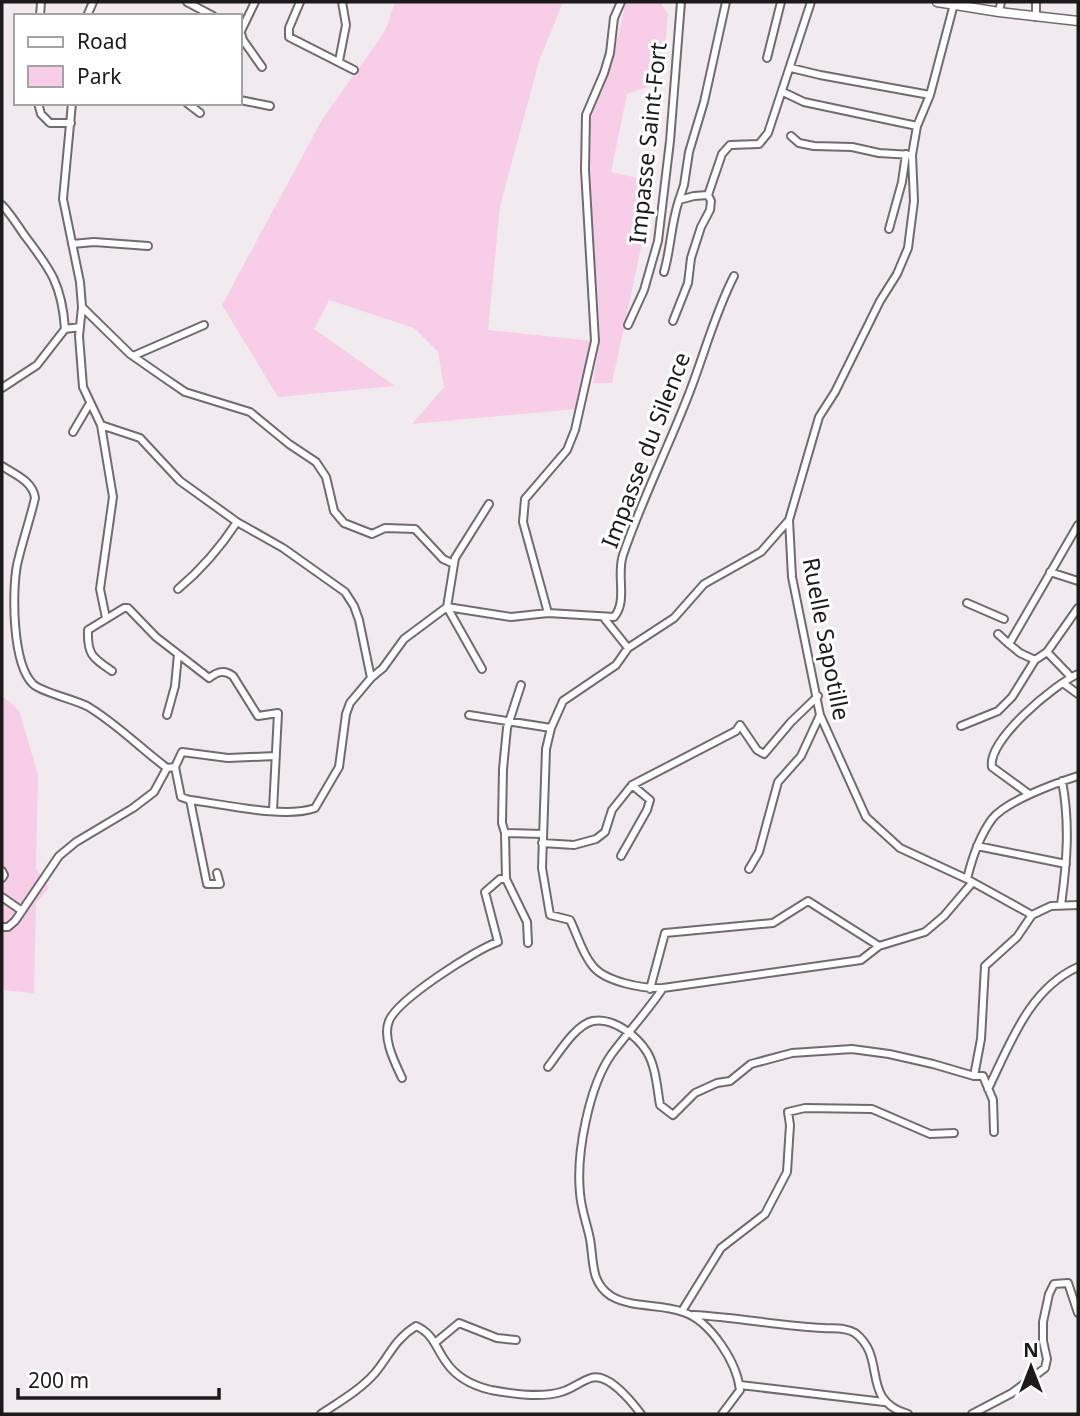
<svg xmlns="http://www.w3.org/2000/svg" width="1080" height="1416" viewBox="0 0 1080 1416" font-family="'Noto Sans',sans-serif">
	<rect width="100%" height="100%" fill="#f1ebef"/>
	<!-- green -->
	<path fill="#f8cde8" d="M 395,2 L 563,2 L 539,61 L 500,206 L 488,330 L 592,341 L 577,409 L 412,424 L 444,387 L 438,352 L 414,328 L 329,300 L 314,329 L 395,386 L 278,397 L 222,305 L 323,118 L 379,40 L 387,26 Z
		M 632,2 L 660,2 L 668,14 L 666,38 L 650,86 L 627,94 L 611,172 L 655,182 L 612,383 L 593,383 L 600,336 L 590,175 L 591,118 L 612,64 L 625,5 Z
		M 2,696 L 19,710 L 38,775 L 36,869 L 49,888 L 36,903 L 34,993 L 2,990 Z"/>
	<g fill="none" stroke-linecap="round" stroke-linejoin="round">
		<!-- minor casing -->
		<g stroke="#716b6f" stroke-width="10">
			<path id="minor" d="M 187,2 L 213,16
				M 300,2 L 289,28 L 289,37 L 354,70
				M 1036,2 L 1036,17
				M 954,4 L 930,95 L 917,126 L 912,155 L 914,201 L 908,248 L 897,274 L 880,301 L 835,392 L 819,417 L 789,520 L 792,577 L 820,715 L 866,817 L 900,848 L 967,879 L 1032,915
				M 999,12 L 1001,2
				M 40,16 L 41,2
				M 87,16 L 93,2
				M 240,30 L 243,40 L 262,67
				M 241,31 L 255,2
				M 767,58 L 781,2
				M 339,61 L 346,25 L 342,2
				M 791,68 L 820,75 L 930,95
				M 783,92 L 804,102 L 917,126
				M 240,100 L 270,106
				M 38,103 L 41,114 L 50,123 L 71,123
				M 72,103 L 63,199 L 80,282 L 82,307 L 79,336 L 83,387 L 101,425 L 113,497 L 100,589 L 106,618
				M 187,103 L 200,113
				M 791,136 L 799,143 L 814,146 L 852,147 L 879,153 L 912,155
				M 679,200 L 684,185 L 689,152 L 704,102 L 726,2
				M 2,205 C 11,214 17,225 25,236 C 51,270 62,285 65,329
				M 889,229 L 902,182 L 906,154
				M 72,244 L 94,242 L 148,246
				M 664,272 C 671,248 671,223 679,200 L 694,196 L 708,195
				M 82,307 L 130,354 L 163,377 L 185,392 L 250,412 L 289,444 L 316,462 L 326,477 L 334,511 L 344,523 L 372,534 L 385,528 L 415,529 L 443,559 L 454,564
				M 673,321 L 688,283 L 691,258 L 701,227 L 710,210 L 711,201 L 708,195 L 722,154 L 730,145 L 759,144 L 768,133 L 811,2
				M 628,325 L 644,290 L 658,241 L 670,141 L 681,2
				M 133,356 L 204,325
				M 2,388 L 37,365 L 65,329 L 80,327
				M 101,425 L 140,438 L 180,481 L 237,522 L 283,548 L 345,592 L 354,606 L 359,620 L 371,678
				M 73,432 L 90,403
				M 2,466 C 14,474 33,481 35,498 C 30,520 22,542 17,565 C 12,591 12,664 33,684 C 41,692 73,699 87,706 C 116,723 140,748 167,768 L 175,767
				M 789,520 L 761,552 L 704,584 L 674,618 L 628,648 L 616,665 L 563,701 L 551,728 L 546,749 L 542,868 L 550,915 L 570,920 C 577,934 582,953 592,965 C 604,982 644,989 663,988 L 861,960 L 879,946 L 925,932 L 944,916 L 972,883
				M 1050,572 L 1078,581
				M 178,589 C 202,569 220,548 237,522
				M 967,603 L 1004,619
				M 548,613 L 523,522 L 525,499 L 567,450 L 575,430 L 595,341 L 585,170 L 586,115 L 604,73 L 610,53 L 614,18 L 621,2
				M 604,618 L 628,648
				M 998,634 L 1009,644 L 1078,525
				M 1009,644 L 1020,653 L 1035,660
				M 1047,652 L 1071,677
				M 178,654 L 209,678 C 217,672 224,669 233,676 L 258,716 L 278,713 L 273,810
				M 482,669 L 447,607 L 455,558 L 489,504
				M 112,671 C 93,658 87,655 88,630 L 124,608 L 128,608 L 156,637 L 178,654 L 175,686 L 167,715
				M 1063,683 L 1078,694
				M 521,685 L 507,728 L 503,769 L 502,823 L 505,833 L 506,879 L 527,922 L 528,943
				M 469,715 L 551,728
				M 961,726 L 998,711 L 1012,697 L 1035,660 L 1047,652 L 1078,608
				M 275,756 L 228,758 L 182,752 L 175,767 L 181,797 L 190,800 C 223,804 285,819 315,808 L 339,767 L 346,714 L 350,703 L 371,678 L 383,668 L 404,639 L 447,607 L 511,617 L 548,613 L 614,617 C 628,601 616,575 623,555 C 642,499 669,446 690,391 C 705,352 715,313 734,276
				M 1029,794 L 992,767 C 987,740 1055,684 1078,674
				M 190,800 L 207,884 L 220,884 L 217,873
				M 505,833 L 542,834
				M 542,843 L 574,845 L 596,839 L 605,832 L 612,810 L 632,785 L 736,731 L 740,725 L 757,750 L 764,754 L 791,722 L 818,696
				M 977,846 L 1066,864
				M 621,856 L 647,810 L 650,800 L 632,785
				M 749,869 L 759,852 L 778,782 L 801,756 L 820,715
				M 2,871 L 4,875 L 2,878
				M 967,879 C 972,858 979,837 992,819 C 1006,801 1056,783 1078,776
				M 2,897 L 22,911
				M 1061,905 C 1067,862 1070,823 1062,781
				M 1032,915 L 1051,906 L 1078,905
				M 2,927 L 8,927 L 15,921 L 59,856 L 76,842 L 133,808 L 154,792 L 167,768
				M 663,988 C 647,1012 628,1032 611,1055 C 589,1087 576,1153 580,1193 C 581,1209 587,1224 590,1239 C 594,1261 590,1282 611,1296 C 634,1309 660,1303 683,1312 C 711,1321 737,1363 740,1390 L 722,1414
				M 650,989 L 665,933 L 773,923 L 808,901 L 879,946
				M 548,1067 C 559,1053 575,1025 593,1021 C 613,1017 637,1036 647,1052 C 656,1067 657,1088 660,1105 L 673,1115 L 695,1093 L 717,1083 L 730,1081 L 751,1064 L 792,1053 L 852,1049 L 889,1054 L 933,1064 L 974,1076 L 983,1076 L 993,1100 L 994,1132
				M 974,1076 L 981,1039 L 985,966 L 1017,937 L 1032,915
				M 402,1078 C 395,1063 382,1038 389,1021 C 397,1000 476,949 498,942 L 485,892 L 500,879 L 506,879
				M 988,1089 C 1010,1044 1029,989 1078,967
				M 682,1311 L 721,1248 L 765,1214 L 787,1172 L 790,1125 L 788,1112 L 805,1108 L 872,1109 L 930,1134 L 954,1133
				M 693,1315 C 737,1317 779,1326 823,1328 C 833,1329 846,1327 855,1333 C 888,1358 859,1400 908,1414
				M 436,1342 L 459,1323 L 497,1338 L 516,1340
				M 740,1385 L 884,1402
				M 321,1414 C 339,1402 360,1390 375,1373 C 390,1355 394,1340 416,1326 C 434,1334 435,1347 446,1362 C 456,1377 474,1386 491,1390 C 513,1394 540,1398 561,1392 C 572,1389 581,1381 591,1378 C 608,1372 632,1402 641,1414
				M 972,1414 L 1012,1393 L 1045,1368 L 1047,1359 L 1043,1341 L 1043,1322 L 1049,1294 L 1054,1284 L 1068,1283 L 1078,1313"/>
		</g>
		<!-- major casing -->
		<g stroke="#716b6f" stroke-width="11">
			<path id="major" d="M 937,2 L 999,12 L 1078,21"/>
		</g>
		<!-- minor -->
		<use href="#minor" stroke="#fff" stroke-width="6"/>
		<!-- major -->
		<use href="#major" stroke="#fff" stroke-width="8"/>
	</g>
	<g text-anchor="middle" stroke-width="6" stroke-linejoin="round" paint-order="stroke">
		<!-- street labels -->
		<g font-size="23" fill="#1c1a1b" stroke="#fff">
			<text transform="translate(648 143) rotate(-84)" y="8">Impasse Saint-Fort</text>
			<text transform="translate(646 450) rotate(-69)" y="8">Impasse du Silence</text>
			<text transform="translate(826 639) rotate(79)" y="8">Ruelle Sapotille</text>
		</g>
	</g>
	<!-- border -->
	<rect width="1080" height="1416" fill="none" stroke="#1c1a1b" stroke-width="7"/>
	<!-- legend -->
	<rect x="14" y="14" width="228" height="91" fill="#ffffff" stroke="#a4a3a4" stroke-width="2"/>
	<rect x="28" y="37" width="35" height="10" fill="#ffffff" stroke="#a4a3a4" stroke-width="2"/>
	<text x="77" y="49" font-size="21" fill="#1c1a1b">Road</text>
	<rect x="28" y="66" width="35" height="21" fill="#f8cde8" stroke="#a4a3a4" stroke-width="2"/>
	<text x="77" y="84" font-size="21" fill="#1c1a1b">Park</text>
	<!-- north arrow -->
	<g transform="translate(1031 1367)" stroke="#ffffff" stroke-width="5" paint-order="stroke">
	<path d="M0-5L12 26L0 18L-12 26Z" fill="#1c1a1b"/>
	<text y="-10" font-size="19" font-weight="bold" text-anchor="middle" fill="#1c1a1b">N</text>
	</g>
	<!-- scale -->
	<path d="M18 1388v10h201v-10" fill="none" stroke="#1c1a1b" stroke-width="3.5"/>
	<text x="28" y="1388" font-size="21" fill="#1c1a1b" stroke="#ffffff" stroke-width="5" paint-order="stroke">200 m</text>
</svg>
